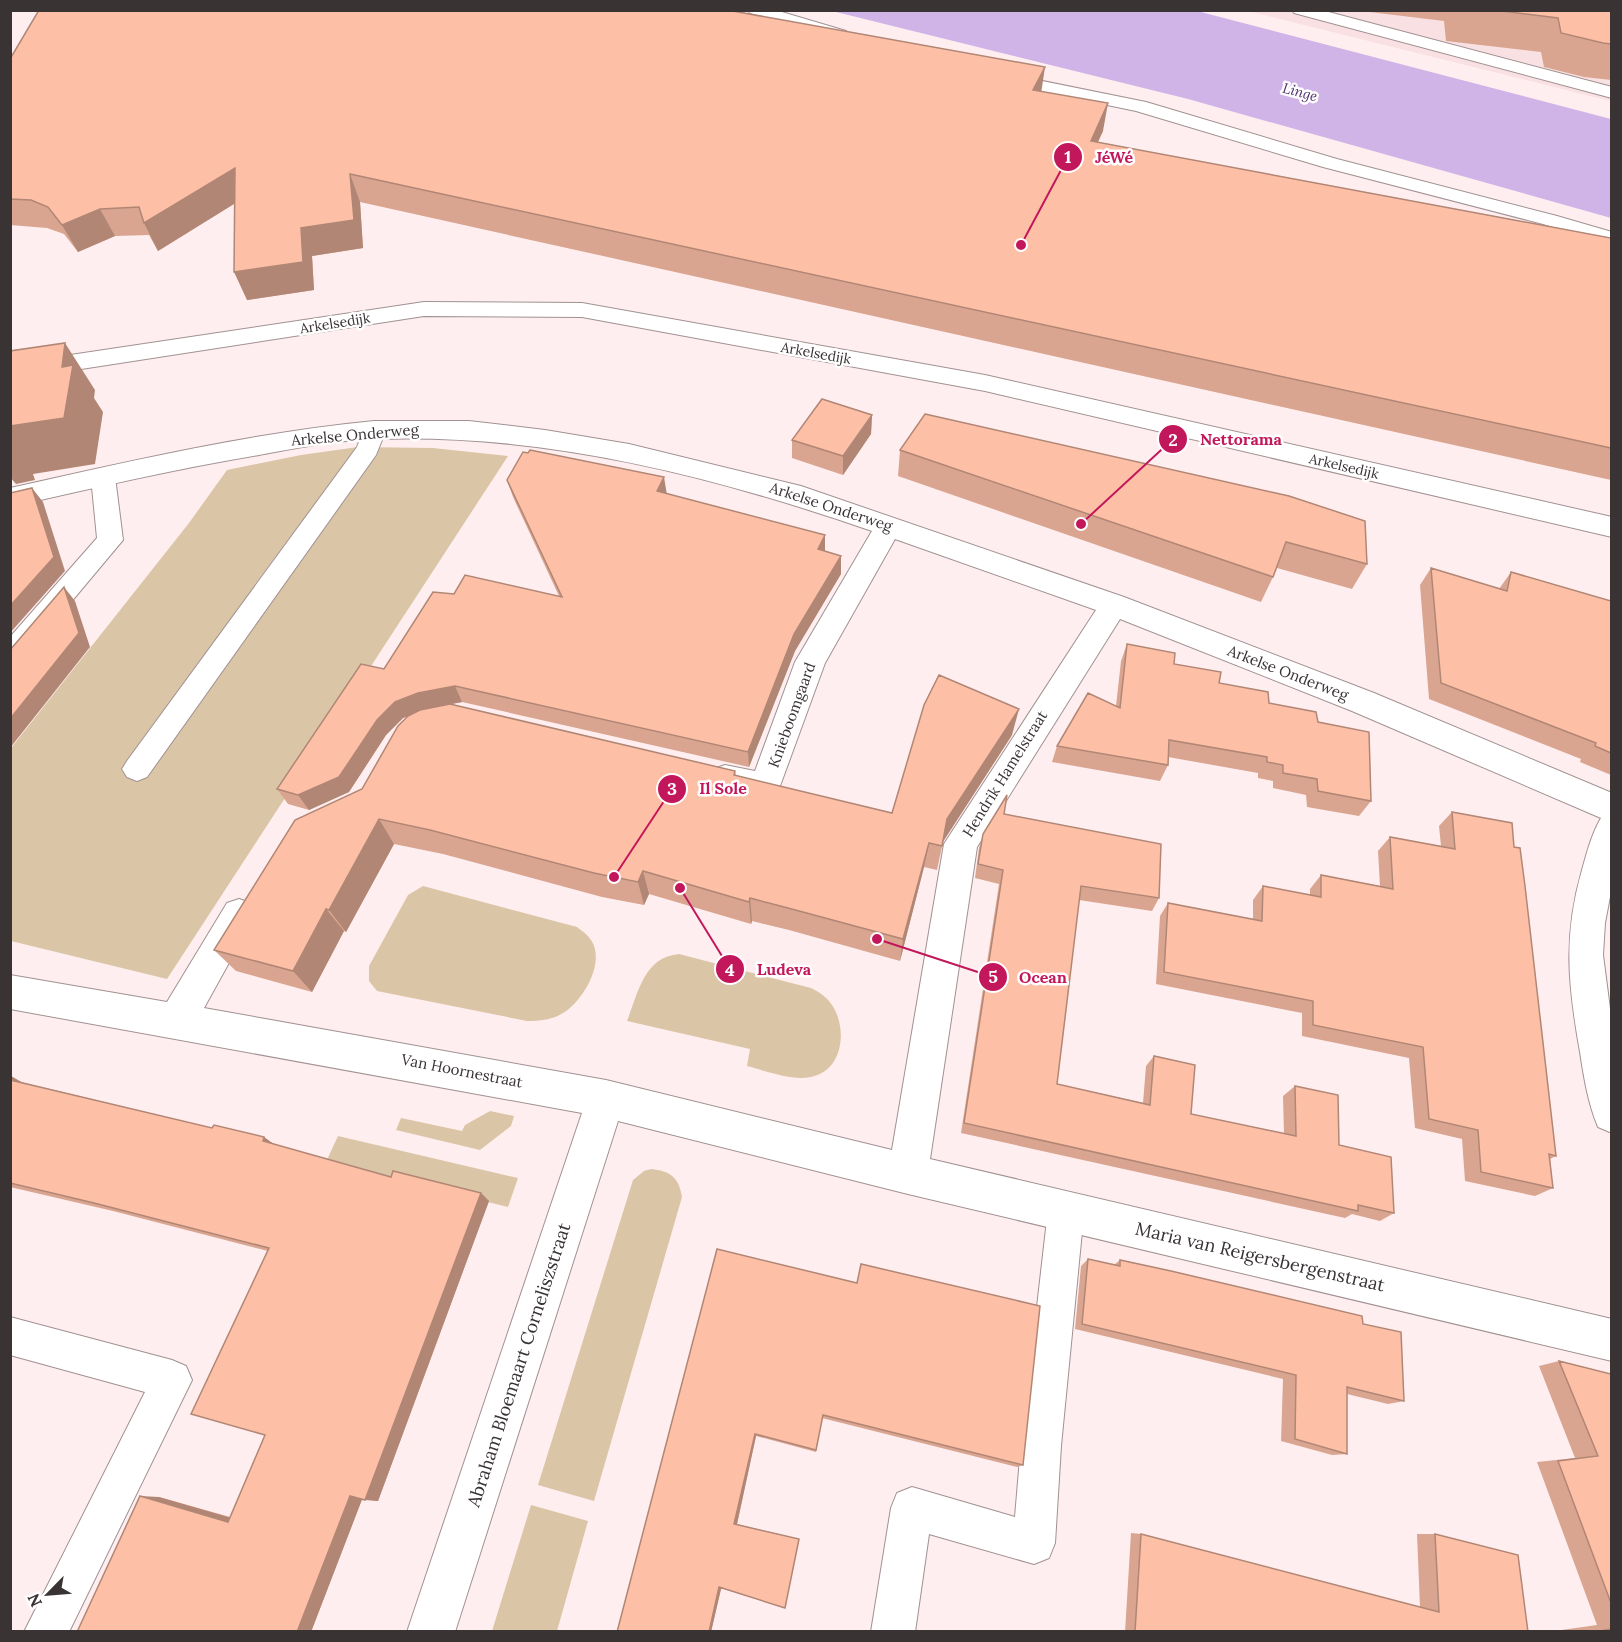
<svg xmlns="http://www.w3.org/2000/svg" width="1622" height="1642" viewBox="0 0 1622 1642" font-family="Lora,serif">
	<rect width="100%" height="100%" fill="#ffeeef"/>
	<!-- built -->
	<path fill="#f9e0e2" d="M 1248,11 L 1611,11 L 1611,101 L 1606,100 Z"/>
	<!-- green -->
	<path fill="#dbc5a7" d="M 358,447 L 433,448 L 508,456 L 167,979 L 11,941 L 11,748 L 189,523 L 227,470 L 301,455 Z
		M 423,886 L 577,927 C 582,931 587,934 591,940 C 606,962 583,1001 563,1013 C 552,1020 540,1021 527,1021 L 377,991 L 369,981 L 369,966 L 408,895 Z
		M 679,954 L 811,988 C 819,992 827,997 832,1005 C 848,1029 843,1071 811,1077 C 791,1081 766,1071 747,1066 L 750,1049 L 627,1021 C 638,993 644,957 679,954 Z
		M 490,1111 L 514,1116 L 511,1126 L 480,1150 L 396,1130 L 401,1118 L 462,1131 L 465,1125 Z
		M 338,1136 L 518,1178 L 508,1207 L 326,1162 Z
		M 651,1169 C 670,1171 679,1177 682,1197 L 594,1501 L 538,1485 L 633,1180 L 644,1171 Z
		M 531,1505 L 588,1521 L 557,1631 L 492,1631 Z"/>
	<!-- water -->
	<path fill="#d0b4e8" d="M 832,11 L 1197,11 L 1611,119 L 1611,218 L 1188,99 Z"/>
	<g fill="none" stroke-linecap="round" stroke-linejoin="round">
		<!-- service casing -->
		<g stroke="#a19192" stroke-width="2">
			<path id="service" d="M 748,10 L 775,10 L 846,31 L 848,35 L 840,40 L 750,13 Z
				M 1292,10 L 1321,10 L 1612,87 L 1612,98 L 1294,13 Z
				M 1003,73 L 1146,102 L 1337,159 L 1557,216 L 1612,232 L 1612,245 L 1543,224 L 1323,167 L 1136,111 L 997,82 L 994,78 L 997,74 Z
				M 374,422 L 382,424 L 386,430 L 376,455 L 147,777 L 137,781 L 127,777 L 122,769 L 127,761 L 357,447 L 366,424 Z
				M 103,469 L 112,471 L 115,477 L 123,540 L 20,663 L 10,666 L 10,637 L 97,538 L 91,477 L 94,471 Z
				M 1066,1193 L 1079,1198 L 1084,1211 L 1061,1446 L 1055,1543 L 1049,1558 L 1034,1564 L 929,1534 L 915,1632 L 871,1632 L 891,1508 L 897,1493 L 912,1487 L 1015,1517 L 1021,1446 L 1048,1211 L 1053,1198 Z
				M 10,1317 L 172,1360 L 186,1366 L 192,1380 L 69,1632 L 24,1632 L 145,1392 L 10,1355 Z"/>
		</g>
		<!-- minor casing -->
		<g stroke="#a19192" stroke-width="2">
			<path id="minor" d="M 374,421 L 469,421 L 545,430 L 629,444 L 801,486 L 1124,597 L 1374,693 L 1612,793 L 1612,886 L 1605,923 L 1603,955 L 1612,1024 L 1612,1133 L 1598,1127 C 1588,1103 1584,1078 1580,1052 C 1568,985 1563,936 1582,870 C 1587,852 1592,833 1601,818 L 1352,711 L 1120,619 L 977,847 L 930,1159 L 1612,1319 L 1612,1361 L 908,1194 L 618,1121 L 455,1632 L 407,1632 L 582,1113 L 10,1009 L 10,975 L 167,1002 L 227,903 L 239,899 L 251,903 L 256,914 L 204,1008 L 606,1080 L 892,1150 L 944,844 L 1096,610 L 895,539 L 825,663 L 776,797 L 765,800 L 714,787 L 709,778 L 714,769 L 725,765 L 755,771 L 795,662 L 872,531 C 713,476 545,433 376,439 C 336,440 297,448 259,455 C 175,469 93,488 10,507 L 10,488 C 131,461 251,433 374,421 Z"/>
		</g>
		<!-- secondary casing -->
		<g stroke="#a19192" stroke-width="2">
			<path id="secondary" d="M 424,302 L 582,303 L 985,375 L 1612,517 L 1612,537 L 985,391 L 582,317 L 424,316 L 10,380 L 10,364 Z"/>
		</g>
		<!-- service -->
		<use href="#service" fill="#fff" fill-rule="evenodd"/>
		<!-- minor -->
		<use href="#minor" fill="#fff" fill-rule="evenodd"/>
		<!-- secondary -->
		<use href="#secondary" fill="#fff" fill-rule="evenodd"/>
	</g>
	<!-- wall -->
	<path fill="#daa590" d="M 1353,10 L 1611,10 L 1611,80 L 1584,77 L 1544,67 L 1541,52 L 1446,41 L 1444,21 Z
		M 10,59 L 1041,92 L 1103,131 L 1097,142 L 1611,238 L 1611,480 L 360,202 L 363,248 L 312,256 L 314,290 L 247,300 L 235,203 L 158,251 L 149,235 L 115,236 L 78,252 L 64,234 L 47,228 L 10,225 Z
		M 925,414 L 1367,564 L 1352,589 L 1277,568 L 1273,577 L 1261,602 L 898,476 L 900,450 Z
		M 872,415 L 871,434 L 843,475 L 792,458 L 792,440 Z
		M 507,480 L 667,493 L 825,551 L 841,574 L 795,651 L 749,767 L 462,702 L 451,704 L 735,771 L 736,776 L 892,813 L 1012,735 L 943,842 L 937,870 L 924,867 L 900,961 L 789,930 L 752,921 L 751,924 L 649,894 L 644,905 L 602,897 L 443,854 L 394,844 L 346,932 L 344,931 L 312,992 L 236,971 L 214,950 L 362,789 L 407,717 L 403,718 L 386,735 L 349,792 L 309,810 L 288,804 L 277,789 L 384,669 L 454,594 L 559,596 L 513,497 Z
		M 1431,568 L 1499,589 L 1511,572 L 1611,601 L 1611,775 L 1580,762 L 1581,759 L 1429,699 L 1420,585 Z
		M 1127,644 L 1219,683 L 1318,722 L 1371,801 L 1359,816 L 1307,807 L 1306,795 L 1273,788 L 1273,781 L 1258,778 L 1258,773 L 1168,757 L 1168,765 L 1160,781 L 1052,762 L 1057,746 L 1116,706 L 1121,661 Z
		M 1452,812 L 1514,847 L 1556,1156 L 1550,1159 L 1553,1188 L 1535,1196 L 1465,1181 L 1462,1139 L 1415,1128 L 1409,1058 L 1302,1036 L 1302,1013 L 1156,984 L 1160,916 L 1168,903 L 1253,919 L 1253,900 L 1263,886 L 1310,895 L 1310,889 L 1321,875 L 1380,886 L 1378,851 L 1390,837 L 1441,846 L 1439,826 Z
		M 1004,814 L 1159,898 L 1152,911 L 1079,900 L 1057,1084 L 1143,1103 L 1146,1066 L 1154,1056 L 1191,1114 L 1284,1134 L 1283,1096 L 1295,1086 L 1339,1145 L 1394,1213 L 1380,1221 L 1352,1214 L 1345,1218 L 961,1133 L 999,884 L 975,878 L 979,848 L 983,834 Z
		M 10,1076 L 21,1082 L 212,1128 L 264,1137 L 273,1144 L 391,1177 L 481,1193 L 489,1201 L 378,1501 L 362,1499 L 311,1632 L 77,1632 L 159,1497 L 230,1517 L 265,1435 L 268,1251 L 113,1211 L 10,1187 Z
		M 717,1249 L 1023,1465 L 1017,1467 L 822,1418 L 816,1452 L 756,1436 L 737,1524 L 799,1539 L 785,1608 L 721,1588 L 711,1632 L 617,1632 Z
		M 1088,1259 L 1114,1265 L 1120,1260 L 1363,1324 L 1404,1401 L 1388,1404 L 1347,1394 L 1347,1454 L 1332,1455 L 1281,1441 L 1283,1379 L 1075,1329 L 1081,1266 Z
		M 1559,1361 L 1611,1374 L 1611,1632 L 1547,1632 L 1597,1625 L 1537,1462 L 1575,1458 L 1539,1366 Z
		M 1131,1533 L 1141,1534 L 1420,1607 L 1417,1534 L 1435,1534 L 1528,1632 L 1125,1632 Z"/>
	<!-- shaded-wall -->
	<path fill="#b18675" d="M 1045,67 L 1041,94 L 1033,90 Z
		M 1108,103 L 1103,131 L 1086,169 L 1091,141 Z
		M 235,168 L 247,196 L 158,251 L 144,223 Z
		M 350,174 L 360,202 L 363,248 L 312,256 L 314,290 L 247,300 L 234,272 Z
		M 100,209 L 115,236 L 78,252 L 62,225 Z
		M 65,343 L 95,390 L 94,398 L 103,412 L 95,464 L 33,474 L 35,480 L 16,484 L 10,477 L 10,426 L 62,367 Z
		M 872,415 L 871,434 L 843,475 L 843,456 Z
		M 664,477 L 667,495 L 657,491 Z
		M 32,488 L 43,502 L 65,571 L 10,633 L 10,606 Z
		M 825,535 L 825,552 L 818,549 Z
		M 841,556 L 841,574 L 795,651 L 749,767 L 748,752 L 794,634 Z
		M 64,587 L 75,601 L 90,647 L 10,748 L 10,719 Z
		M 455,686 L 462,702 L 426,709 L 403,718 L 386,735 L 349,792 L 309,810 L 298,795 L 395,702 L 418,693 Z
		M 1019,709 L 1012,735 L 942,843 L 947,819 Z
		M 379,819 L 394,844 L 346,932 L 329,910 Z
		M 929,843 L 924,867 L 900,961 L 903,939 Z
		M 643,871 L 649,894 L 644,905 L 638,882 Z
		M 750,898 L 752,921 L 751,924 L 749,902 Z
		M 326,909 L 344,931 L 312,992 L 293,971 Z
		M 11,1076 L 30,1087 L 10,1080 Z
		M 264,1137 L 278,1147 L 263,1141 Z
		M 481,1193 L 489,1201 L 378,1501 L 365,1500 Z
		M 755,1434 L 756,1436 L 737,1524 L 734,1524 Z
		M 140,1496 L 159,1497 L 245,1522 L 228,1522 Z
		M 350,1496 L 363,1497 L 311,1632 L 297,1632 Z
		M 722,1585 L 711,1632 L 709,1632 L 719,1587 Z"/>
	<!-- building -->
	<path fill="#fdc0a7" stroke="#b18675" stroke-width="1.5" d="M 39,10 L 727,10 L 1045,67 L 1033,90 L 1108,103 L 1091,141 L 1611,238 L 1611,448 L 350,174 L 354,220 L 301,228 L 303,262 L 234,272 L 235,168 L 144,223 L 139,207 L 100,209 L 62,225 L 48,207 L 31,200 L 10,199 L 10,59 Z
		M 1494,10 L 1611,10 L 1611,44 L 1603,43 L 1561,33 L 1558,18 Z
		M 65,343 L 62,367 L 73,365 L 64,418 L 10,426 L 10,351 Z
		M 822,399 L 872,415 L 843,456 L 792,440 Z
		M 925,414 L 1289,496 L 1365,521 L 1367,564 L 1286,542 L 1273,577 L 900,450 Z
		M 530,450 L 664,477 L 657,491 L 825,535 L 818,549 L 841,556 L 794,634 L 748,752 L 455,686 L 418,693 L 395,702 L 377,720 L 339,777 L 298,795 L 277,789 L 361,664 L 384,669 L 433,592 L 454,594 L 465,575 L 562,597 L 507,480 L 523,452 L 528,453 Z
		M 32,488 L 54,557 L 10,606 L 10,493 Z
		M 1431,568 L 1507,591 L 1511,572 L 1611,601 L 1611,753 L 1595,746 L 1596,743 L 1441,683 Z
		M 64,587 L 79,633 L 10,719 L 10,650 Z
		M 1127,644 L 1175,653 L 1174,664 L 1221,672 L 1219,683 L 1268,692 L 1269,703 L 1316,712 L 1318,722 L 1369,732 L 1371,801 L 1318,791 L 1317,779 L 1283,773 L 1283,765 L 1267,762 L 1267,757 L 1169,740 L 1168,765 L 1057,746 L 1088,693 L 1120,708 Z
		M 939,675 L 1019,709 L 947,819 L 942,846 L 929,843 L 903,939 L 788,908 L 750,898 L 749,902 L 643,871 L 638,882 L 594,873 L 430,830 L 379,819 L 329,910 L 326,909 L 293,971 L 214,950 L 295,820 L 362,789 L 398,726 L 408,716 L 420,710 L 450,704 L 735,771 L 734,775 L 892,813 L 924,705 Z
		M 1007,795 L 1004,814 L 1161,844 L 1159,898 L 1081,886 L 1057,1084 L 1150,1105 L 1154,1056 L 1195,1065 L 1191,1114 L 1296,1136 L 1295,1086 L 1338,1095 L 1339,1145 L 1391,1157 L 1394,1213 L 1358,1205 L 1358,1211 L 964,1123 L 1003,870 L 978,864 L 983,834 Z
		M 1452,812 L 1512,823 L 1514,847 L 1520,848 L 1525,886 L 1556,1156 L 1549,1154 L 1553,1188 L 1481,1172 L 1478,1130 L 1429,1119 L 1423,1047 L 1313,1025 L 1313,1001 L 1164,972 L 1168,903 L 1262,921 L 1263,886 L 1321,897 L 1321,875 L 1393,889 L 1390,837 L 1455,849 Z
		M 10,1080 L 212,1128 L 214,1125 L 264,1137 L 263,1141 L 391,1177 L 393,1171 L 481,1193 L 365,1500 L 350,1496 L 297,1632 L 77,1632 L 140,1496 L 228,1522 L 265,1435 L 191,1414 L 269,1248 L 94,1203 L 10,1183 Z
		M 717,1249 L 857,1283 L 861,1264 L 1040,1306 L 1023,1465 L 823,1415 L 816,1450 L 755,1434 L 734,1524 L 799,1539 L 785,1608 L 719,1587 L 709,1632 L 617,1632 Z
		M 1088,1259 L 1120,1266 L 1120,1260 L 1171,1271 L 1362,1316 L 1363,1324 L 1401,1332 L 1404,1401 L 1347,1387 L 1347,1454 L 1295,1439 L 1296,1375 L 1082,1324 Z
		M 1559,1361 L 1611,1374 L 1611,1603 L 1558,1461 L 1598,1456 Z
		M 1141,1534 L 1439,1612 L 1435,1534 L 1518,1555 L 1528,1632 L 1135,1632 Z
		M 1611,1629 L 1611,1632 L 1595,1632 Z"/>
	<g text-anchor="middle" stroke-width="5" stroke-linejoin="round" paint-order="stroke">
		<!-- far-water labels -->
		<g font-size="14" font-style="italic" fill="#522e6c" stroke="#fff">
			<text transform="translate(1300 92) rotate(15)" y="5">Linge</text>
		</g>
		<!-- far-street labels -->
		<g font-size="14" fill="#393334" stroke="#fff">
			<text transform="translate(335 323) rotate(-9)" y="5">Arkelsedijk</text>
			<text transform="translate(816 353) rotate(10)" y="5">Arkelsedijk</text>
			<text transform="translate(1344 466) rotate(13)" y="5">Arkelsedijk</text>
		</g>
		<!-- street labels -->
		<g font-size="15" fill="#393334" stroke="#fff">
			<text transform="translate(355 435) rotate(-5)" y="5">Arkelse Onderweg</text>
			<text transform="translate(831 507) rotate(18)" y="5">Arkelse Onderweg</text>
			<text transform="translate(1288 673) rotate(21)" y="5">Arkelse Onderweg</text>
			<text transform="translate(792 715) rotate(-70)" y="5">Knieboomgaard</text>
			<text transform="translate(1005 774) rotate(-58)" y="5">Hendrik Hamelstraat</text>
			<text transform="translate(462 1071) rotate(11)" y="5">Van Hoornestraat</text>
		</g>
		<!-- near-street labels -->
		<g font-size="18" fill="#393334" stroke="#fff">
			<text transform="translate(1260 1257) rotate(13)" y="6">Maria van Reigersbergenstraat</text>
			<text transform="translate(519 1365) rotate(-72)" y="6">Abraham Bloemaart Corneliszstraat</text>
		</g>
	</g>
	<!-- callouts -->
	<path fill="none" stroke="#c2185b" stroke-width="2" d="M1021 245L1068 157M1081 524L1173 439M614 877L672 789M680 888L730 969M877 939L993 977"/>
	<g fill="#c2185b" stroke="#fff" stroke-width="2">
		<circle cx="1021" cy="245" r="6"/>
		<circle cx="1081" cy="524" r="6"/>
		<circle cx="614" cy="877" r="6"/>
		<circle cx="680" cy="888" r="6"/>
		<circle cx="877" cy="939" r="6"/>
		<circle cx="1068" cy="157" r="15"/>
		<circle cx="1173" cy="439" r="15"/>
		<circle cx="672" cy="789" r="15"/>
		<circle cx="730" cy="969" r="15"/>
		<circle cx="993" cy="977" r="15"/>
	</g>
	<g font-size="18" text-anchor="middle" font-weight="bold" fill="#fff">
		<text x="1068" y="163">1</text>
		<text x="1173" y="446">2</text>
		<text x="672" y="795">3</text>
		<text x="730" y="976">4</text>
		<text x="993" y="983">5</text>
	</g>
	<g font-size="16" text-anchor="middle" font-weight="bold" fill="#c2185b" stroke="#fff" stroke-width="5" stroke-linejoin="round" paint-order="stroke">
		<text x="1114" y="163">JéWé</text>
		<text x="1241" y="445">Nettorama</text>
		<text x="723" y="794">Il Sole</text>
		<text x="784" y="975">Ludeva</text>
		<text x="1043" y="983">Ocean</text>
	</g>
	<!-- border -->
	<rect width="1622" height="1642" fill="none" stroke="#393334" stroke-width="24"/>
	<!-- north arrow -->
	<g transform="translate(48 1594) rotate(245)" stroke="#ffffff" stroke-width="4.5" paint-order="stroke">
	<path d="M0-4.5L10 22L0 15L-10 22Z" fill="#393334"/>
	<text y="-9" font-size="16" font-weight="bold" text-anchor="middle" fill="#393334">N</text>
	</g>
</svg>
